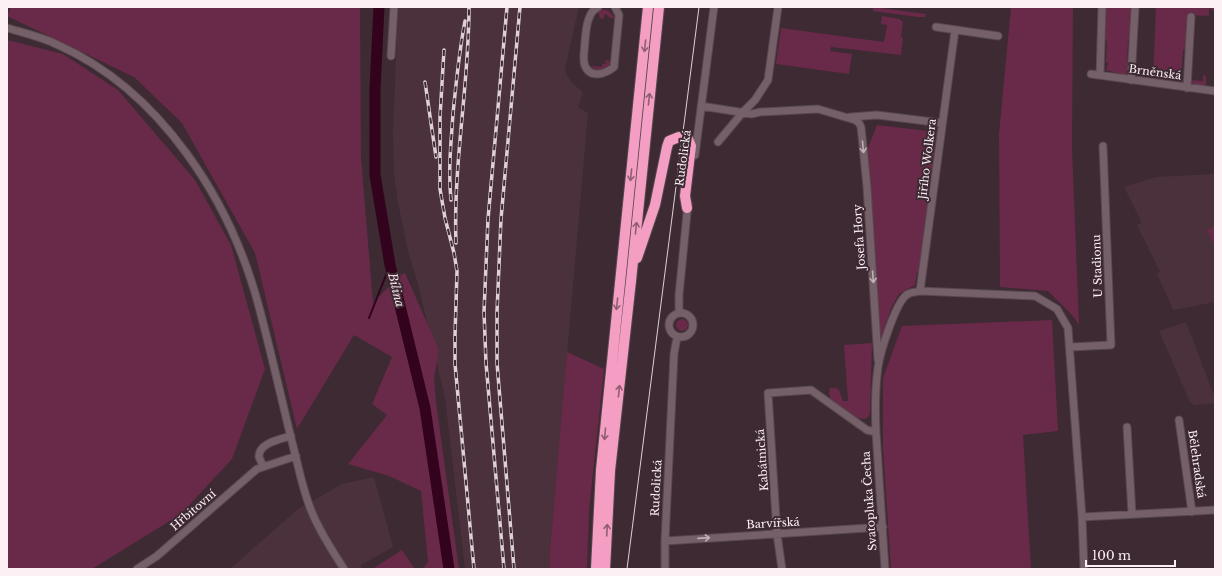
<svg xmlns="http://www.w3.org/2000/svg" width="1222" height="576" viewBox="0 0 1222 576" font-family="'Libre Baskerville',serif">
	<rect width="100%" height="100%" fill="#3d2a32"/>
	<!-- built -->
	<path fill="#4b313c" d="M 398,7 L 579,7 L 566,64 L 565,71 L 571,82 L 583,92 L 578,107 L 588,113 L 550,550 L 550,569 L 465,569 L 445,398 L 418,284 L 408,251 L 398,203 L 394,174 L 393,133 Z
		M 1215,174 L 1215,302 L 1173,310 L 1157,274 L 1160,272 L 1137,225 L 1142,223 L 1124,187 L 1156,177 Z
		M 1186,322 L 1215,398 L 1215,403 L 1198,405 L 1194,405 L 1190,402 L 1159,331 Z
		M 374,477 L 393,547 L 361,565 L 362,569 L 230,569 L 297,510 L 342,484 Z"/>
	<!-- green -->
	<path fill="#682a48" d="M 11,7 L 360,7 L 361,158 L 373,303 L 399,276 L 405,273 L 439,350 L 434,378 L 436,402 L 459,569 L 423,569 L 428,562 L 421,491 L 389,476 L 348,464 L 387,415 L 372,404 L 392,357 L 354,335 L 297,429 L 255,253 L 182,123 L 134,77 L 7,16 Z
		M 873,7 L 926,14 L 925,17 L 918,17 L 873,11 Z
		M 1011,7 L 1073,7 L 1072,148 L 1079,325 L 1072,315 L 1048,291 L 1000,287 L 999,134 Z
		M 1103,7 L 1134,7 L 1132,40 L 1128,40 L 1127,69 L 1131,69 L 1125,75 L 1106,70 L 1105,69 L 1107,69 L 1108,62 L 1102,62 L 1106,61 L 1107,41 L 1102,40 Z
		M 1156,7 L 1215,7 L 1215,12 L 1209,8 L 1209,16 L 1190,15 L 1187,49 L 1183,50 L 1181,79 L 1186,79 L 1183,83 L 1153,80 Z
		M 601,9 L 609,11 L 615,18 L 610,18 L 606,14 L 604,15 L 604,19 L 600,18 L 598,11 Z
		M 882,16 L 899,19 L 903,22 L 901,37 L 903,38 L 901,55 L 831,47 L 830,51 L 852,54 L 849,74 L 776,64 L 781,28 L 884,42 L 887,25 L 881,24 Z
		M 7,40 L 63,54 L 118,90 L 195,180 L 231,245 L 265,369 L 232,459 L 181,514 L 92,569 L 7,569 Z
		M 606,60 L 611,61 C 608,70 601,71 593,68 L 592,66 L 602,67 L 602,64 L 605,64 Z
		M 1203,75 L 1206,76 L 1206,88 C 1199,86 1194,87 1190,80 L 1203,81 Z
		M 877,125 L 937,132 L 919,271 L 917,273 L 915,285 L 899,294 L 891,308 L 882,336 L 879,336 L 867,150 Z
		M 1215,226 L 1215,246 L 1207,230 Z
		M676 325a6 6 0 1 1 12 0a6 6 0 1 1-12 0Z
		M 1052,320 L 1058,431 L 1023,435 L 1031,569 L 891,569 L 883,448 L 883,378 L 902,326 Z
		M 872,343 L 870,414 L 867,418 L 863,419 L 856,418 L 831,400 L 829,393 L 830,388 L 836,388 L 839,390 L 843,401 L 848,401 L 844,345 Z
		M 567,352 L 604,369 L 589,511 L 587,569 L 550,569 L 550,550 Z
		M 402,550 L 415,569 L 375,569 L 374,568 Z"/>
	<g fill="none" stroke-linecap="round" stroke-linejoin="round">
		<!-- stream -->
		<path stroke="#33021d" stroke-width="2" d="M 369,318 L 390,265"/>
		<!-- river -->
		<path stroke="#33021d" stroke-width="11" d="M 379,7 L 375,89 L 375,175 L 390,265 L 425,408 L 449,569"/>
		<!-- minor casing -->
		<g stroke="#57474e" stroke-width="9">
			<path id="minor" d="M 598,7 C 595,9 591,12 590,16 C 586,23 586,33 585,41 C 585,48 582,59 585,66 C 591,79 605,74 614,67 L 619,15 L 615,7
				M 936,27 L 998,36
				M 7,28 C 24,33 42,37 58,45 C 161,91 231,201 259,307 C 271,352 281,397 292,442 C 298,464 302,488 311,510 C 319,531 332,550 344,569
				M 391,56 L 394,7
				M 1091,74 L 1215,91
				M 1100,75 L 1102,7
				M 1131,80 L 1135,9
				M 1187,88 L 1191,17
				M 701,106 L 752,114 L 760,112 L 818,109 L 855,120 L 859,123 L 861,127 L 862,136 L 867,187 L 878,360
				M 850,117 L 877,115 L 942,123
				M 718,142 L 743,112 L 755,100 L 768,80 L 778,7
				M 695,155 L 714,7
				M 920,291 L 955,30
				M669 325a12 12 0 1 1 24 0a12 12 0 1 1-24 0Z
				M 679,313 L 679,295 L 688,203
				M 1070,347 L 1111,345 L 1103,146
				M 1179,420 L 1192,512
				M 1127,427 L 1132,514
				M 876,432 C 875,410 875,389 878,367 C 880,353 896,300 908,294 C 911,292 917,292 920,291 L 1035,296 L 1057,309 L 1068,328 L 1082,517 L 1084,569
				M 263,466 C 262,463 260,460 259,457 C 258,443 281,439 291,436
				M 1082,517 L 1215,510
				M 665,541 L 883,527
				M 137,569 L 157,556 L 257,469 L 296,456
				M 665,569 L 665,541 L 674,354 L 677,337
				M 782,569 L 777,534 L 768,393 L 811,390 L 867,430 L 876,432 L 885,569"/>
		</g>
		<!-- highway casing -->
		<g stroke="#57474e" stroke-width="12">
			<path id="highway" d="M 637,258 L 655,205 L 667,147 L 669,141 L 679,137 L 688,139 L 691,146 L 685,196 L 687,208
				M 596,569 L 601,470 L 648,7
				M 605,569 L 610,471 L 631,281 L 659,7"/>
		</g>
		<!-- minor -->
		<use href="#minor" stroke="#755f68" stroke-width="7"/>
		<!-- highway -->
		<use href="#highway" stroke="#f49ec3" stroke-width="10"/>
		<!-- tram -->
		<path stroke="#ded0d5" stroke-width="1" d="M 627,569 L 699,7"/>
		<!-- rail casing -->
		<g stroke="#ded0d5" stroke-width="3.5">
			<path id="rail" d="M 444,50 L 440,117 L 440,189 L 445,218 L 454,253 L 457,271 L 455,336 L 455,364 L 474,569
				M 425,82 L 436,157
				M 451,200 C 448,171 451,143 453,114 C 456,83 459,52 465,21
				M 456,243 C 453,164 469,86 469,7
				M 504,569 L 486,363 L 484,312 L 488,219 L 507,7
				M 514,569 L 497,363 L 497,312 L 501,219 L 520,7"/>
		</g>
		<!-- rail -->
		<use href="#rail" stroke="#3d2a32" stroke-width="2" stroke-dasharray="6" stroke-linecap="butt"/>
	</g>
	<!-- one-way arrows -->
	<defs><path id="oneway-shaft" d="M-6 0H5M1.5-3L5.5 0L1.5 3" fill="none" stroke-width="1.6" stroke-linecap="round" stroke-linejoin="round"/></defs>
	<g stroke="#8f5e73">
		<use href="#oneway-shaft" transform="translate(645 46) rotate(96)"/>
		<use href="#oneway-shaft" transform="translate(649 99) rotate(-84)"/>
		<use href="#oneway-shaft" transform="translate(631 175) rotate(96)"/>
		<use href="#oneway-shaft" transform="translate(636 228) rotate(-84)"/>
		<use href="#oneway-shaft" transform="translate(617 304) rotate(96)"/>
		<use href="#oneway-shaft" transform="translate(619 391) rotate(-84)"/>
		<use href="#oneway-shaft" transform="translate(605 434) rotate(95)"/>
		<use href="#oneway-shaft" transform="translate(607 530) rotate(-87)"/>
	</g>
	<g stroke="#c0afb6">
		<use href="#oneway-shaft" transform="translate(863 147) rotate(85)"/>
		<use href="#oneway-shaft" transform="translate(873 277) rotate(86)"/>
		<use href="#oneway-shaft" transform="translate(704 538) rotate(-4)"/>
	</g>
	<g text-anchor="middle" stroke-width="4" stroke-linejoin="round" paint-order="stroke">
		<!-- street labels -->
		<g font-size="11" fill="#fdf0f5" stroke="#3d2a32">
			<text transform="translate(1155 72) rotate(8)" y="4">Brněnská</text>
			<text transform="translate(683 158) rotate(-82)" y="4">Rudolická</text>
			<text transform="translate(927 159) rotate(-83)" y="4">Jiřího Wolkera</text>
			<text transform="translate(859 237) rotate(-94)" y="4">Josefa Hory</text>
			<text transform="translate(1097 266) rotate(-92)" y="4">U Stadionu</text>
			<text transform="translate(762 460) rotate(-94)" y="4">Kabátnická</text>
			<text transform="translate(1197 464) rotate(82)" y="4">Bělehradská</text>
			<text transform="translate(656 488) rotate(-87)" y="4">Rudolická</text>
			<text transform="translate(869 501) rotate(-94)" y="4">Svatopluka Čecha</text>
			<text transform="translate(193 510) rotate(-41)" y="4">Hřbitovní</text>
			<text transform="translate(773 523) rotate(-3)" y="4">Barvířská</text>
		</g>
		<!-- water labels -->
		<g font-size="12" font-style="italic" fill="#f3dde6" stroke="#3d2a32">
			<text transform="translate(396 290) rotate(76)" y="4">Bílina</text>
		</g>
	</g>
	<!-- border -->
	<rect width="1222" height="576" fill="none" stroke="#fdf0f5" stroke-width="16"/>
	<!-- scale -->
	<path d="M1086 560v6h89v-6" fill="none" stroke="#fdf0f5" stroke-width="2"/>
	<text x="1092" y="560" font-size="12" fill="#fdf0f5" stroke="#3d2a32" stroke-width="3" paint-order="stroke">100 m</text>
</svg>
